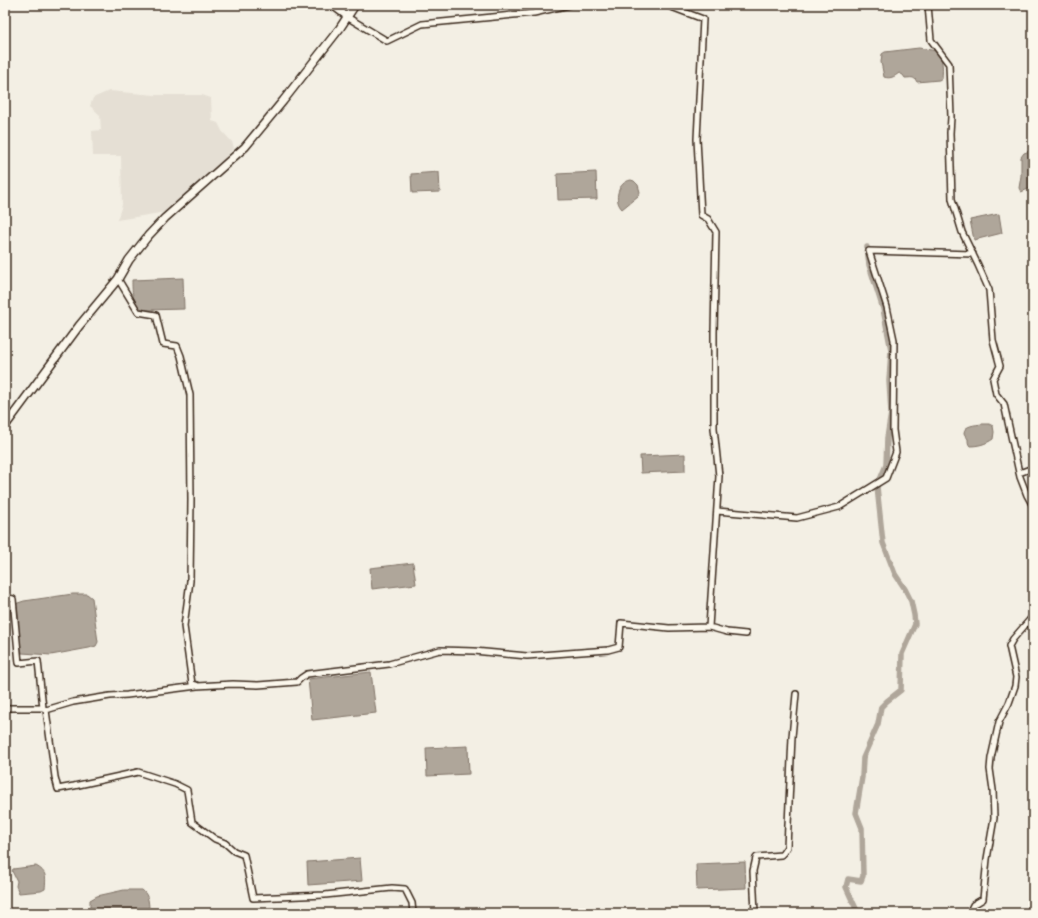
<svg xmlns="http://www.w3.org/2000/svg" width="1038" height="918" viewBox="0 0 1038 918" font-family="'Patrick Hand',sans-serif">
	<rect width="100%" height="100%" fill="#f3efe4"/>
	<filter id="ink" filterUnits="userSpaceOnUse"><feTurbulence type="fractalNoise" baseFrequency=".025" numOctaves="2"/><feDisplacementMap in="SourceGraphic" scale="8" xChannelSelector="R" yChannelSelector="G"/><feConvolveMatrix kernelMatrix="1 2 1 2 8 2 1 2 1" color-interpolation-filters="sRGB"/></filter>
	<g filter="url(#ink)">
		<!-- built -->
		<path fill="#e5dfd4" d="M 109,91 L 155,95 L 202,95 L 211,98 L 212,121 L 218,123 L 222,131 L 232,142 L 234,148 L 204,182 L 166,212 L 117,220 L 122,205 L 121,156 L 93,156 L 92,131 L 101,130 L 100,115 L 90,106 L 93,98 Z"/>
		<!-- water -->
		<path fill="#afa69a" stroke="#817468" d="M 919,48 L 937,51 C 943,59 943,68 942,78 L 939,80 L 917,82 C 914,76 911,78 905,78 L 903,75 L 899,73 C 894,77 890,79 884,77 L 881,62 L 882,54 L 885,52 Z
			M 1033,150 L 1033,187 L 1021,192 L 1019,188 L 1021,176 L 1021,157 L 1024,153 Z
			M 439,172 L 440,192 L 412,193 L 411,174 Z
			M 596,172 L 597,199 L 558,200 L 557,174 Z
			M 631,180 L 634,181 L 638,185 L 640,192 L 638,196 L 622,209 C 613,200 618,182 631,180 Z
			M 999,214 L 1002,233 L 974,240 L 970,220 Z
			M 183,278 L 184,309 L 145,310 C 132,306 132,292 132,280 Z
			M 982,424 L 989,424 L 993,426 L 994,432 L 993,439 C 986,444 978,446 970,446 C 968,444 968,442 968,439 C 967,437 965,436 964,433 C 964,425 976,425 982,424 Z
			M 685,454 L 685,471 L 641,473 L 640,456 Z
			M 413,563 L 416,584 L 372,589 L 370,568 Z
			M 73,594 L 87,594 L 92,598 L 98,642 L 96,646 L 89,648 L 51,655 L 22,653 L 20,642 L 15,604 L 24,601 Z
			M 371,672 L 376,713 L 312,720 L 308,679 Z
			M 468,746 L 469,774 L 427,776 L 426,748 Z
			M 360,858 L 362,881 L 308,885 L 307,862 Z
			M 745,862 L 746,888 L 697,890 L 696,864 Z
			M 36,866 C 47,872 46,877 45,889 L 41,891 L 19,893 L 16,886 L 17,881 L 12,871 L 13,869 Z
			M 124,890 L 142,890 C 149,895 149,904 149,913 L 90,913 L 90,900 L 97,896 Z"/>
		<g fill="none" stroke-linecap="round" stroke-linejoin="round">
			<!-- canal -->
			<path stroke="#afa69a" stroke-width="5.5" d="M 858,913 L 846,887 L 848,879 L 861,881 L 863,876 L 862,828 L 856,813 L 862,777 L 863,758 L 878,724 L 881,707 L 887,701 L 901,690 L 902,654 L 915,624 L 914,615 L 911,601 L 905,589 L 895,574 L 883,543 L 877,487 L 886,465 L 887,438 L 891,413 L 889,381 L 891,350 L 883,309 L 869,265 L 867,247"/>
			<!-- street casing -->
			<g stroke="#3b2a1e" stroke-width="8">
				<path id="street" d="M 331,5 L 347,17 L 336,5
					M 928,5 L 931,40 L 949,64 L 951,117 L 950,133 L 952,199 L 962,232 L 978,265 L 989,290 L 993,340 L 1000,366 L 993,379 L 996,394 L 1004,404 L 1020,477 L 1027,495 L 1033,506
					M 347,17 L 387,41 L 422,24 L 534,13 L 569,5
					M 118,279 L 138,312 L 156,315 L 163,344 L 177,346 L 181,356 L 190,395 L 191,500 L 190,581 L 184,626 L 192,684 L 196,685
					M 1019,473 L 1033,468
					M 717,511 L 797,518 L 839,507 L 886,478 L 896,452 L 893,430 L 894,340 L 887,307 L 869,251 L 973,254
					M 5,597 L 13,599 L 19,663 L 38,661 L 43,708 L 46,710
					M 709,627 L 727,632 L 746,634
					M 5,708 L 43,708
					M 413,913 L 412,903 L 405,889 L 392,888 L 325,895 L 253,898 L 244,855 L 234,851 L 225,843 L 215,839 L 192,822 L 187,790 L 175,784 L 138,772 L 74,786 L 58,789 L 55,777 L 46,710 L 73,702 L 110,696 L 127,695 L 197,686 L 233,684 L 258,685 L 297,682 L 301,678 L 307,674 L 389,664 L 440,650 L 474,651 L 527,656 L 608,650 L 619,647 L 621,623 L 669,628 L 709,627 L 719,476 L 714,428 L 714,333 L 716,232 L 708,219 L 701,215 L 697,139 L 703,19 L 666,5
					M 755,913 L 753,871 L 756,858 L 757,857 L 781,855 L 783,853 L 787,847 L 792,737 L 796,694
					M 969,913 L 973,905 L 983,899 L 987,859 L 994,818 L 993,790 L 990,769 L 991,758 L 999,722 L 1009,703 L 1015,686 L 1016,677 L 1009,646 L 1013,639 L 1033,616"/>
			</g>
			<!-- secondary casing -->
			<g stroke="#3b2a1e" stroke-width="10">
				<path id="secondary" d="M 5,426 L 79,326 L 118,279 L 129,260 L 148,236 L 165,218 L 245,147 L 283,101 L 340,28 L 355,5"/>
			</g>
			<!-- street -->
			<use href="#street" stroke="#fbf7ec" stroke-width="5"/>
			<!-- secondary -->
			<use href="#secondary" stroke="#fbf7ec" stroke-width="7"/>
		</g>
	</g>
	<!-- margin -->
	<rect width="1038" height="918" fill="none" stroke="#fbf7ec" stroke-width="20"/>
	<rect x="10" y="10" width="1018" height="898" fill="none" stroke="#3b2a1e" stroke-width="1.5" filter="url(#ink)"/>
</svg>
